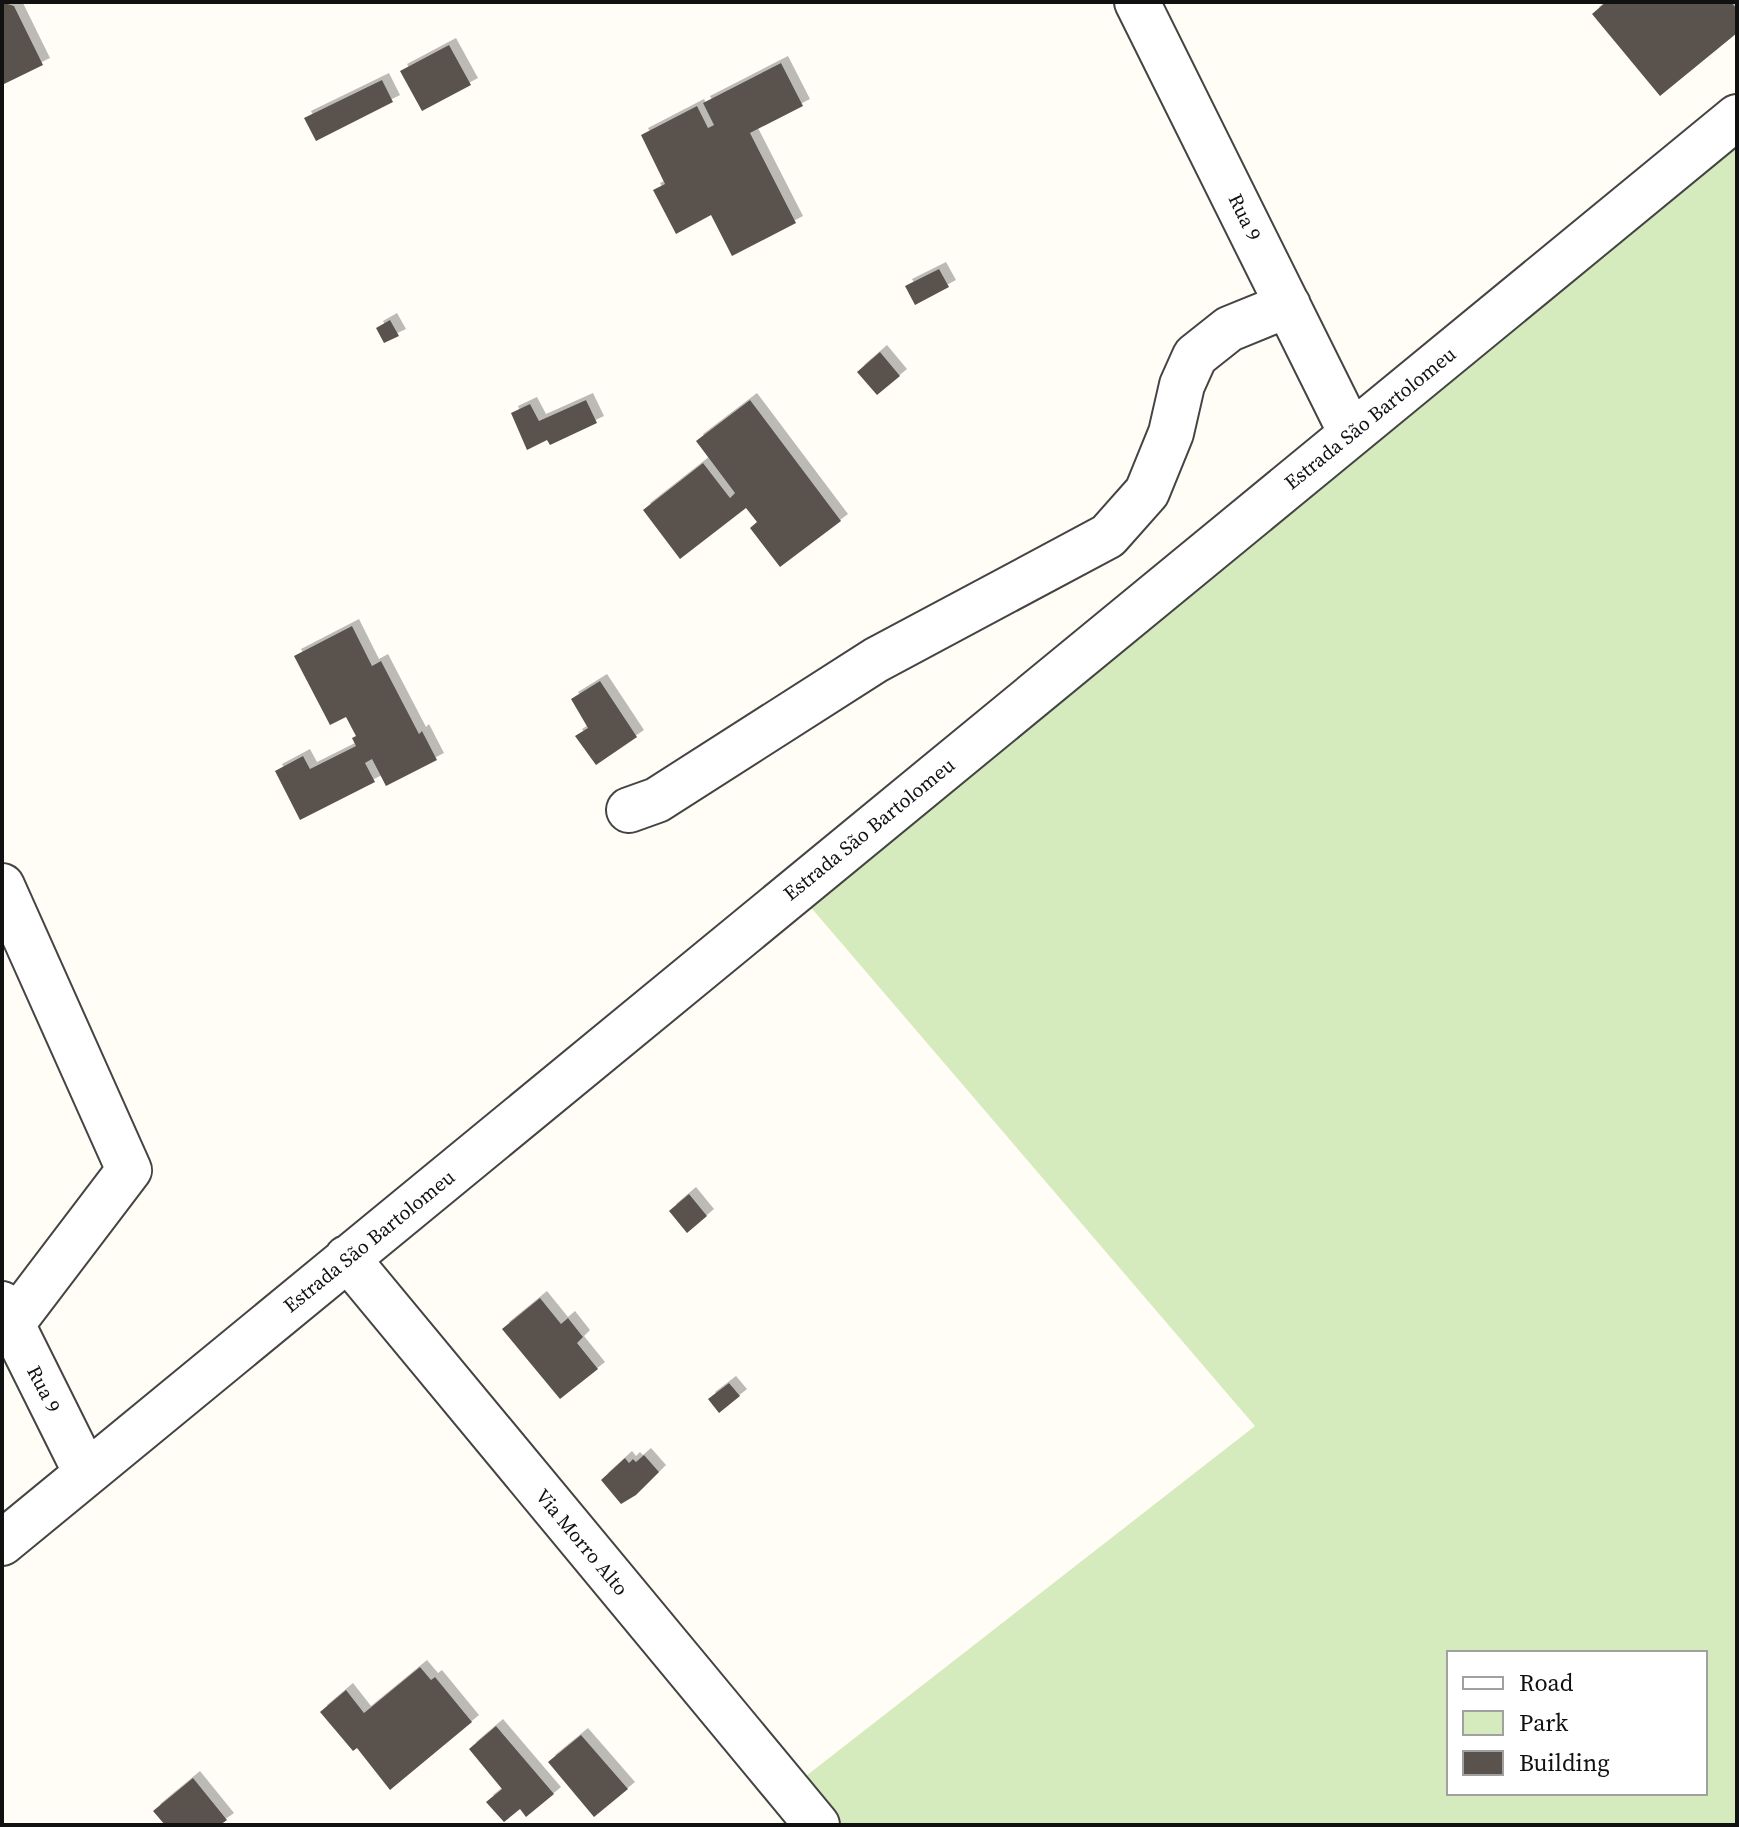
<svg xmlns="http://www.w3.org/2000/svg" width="1739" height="1827" viewBox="0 0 1739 1827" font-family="'Source Serif 4',serif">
	<defs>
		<filter id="shadow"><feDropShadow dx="7" dy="-7" stdDeviation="0" flood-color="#0004"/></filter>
	</defs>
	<rect width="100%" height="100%" fill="#fffdf5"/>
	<!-- green -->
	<path fill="#d5ebbd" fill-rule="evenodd" d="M 1737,111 L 1737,1825 L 817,1825 L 788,1790 L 1255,1426 L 796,890 ZM 1449,1653 L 1705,1653 L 1705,1793 L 1449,1793 Z"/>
	<!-- building -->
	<path fill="#5a524d" filter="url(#shadow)" d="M 2,2 L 14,6 L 43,65 L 2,85 Z
		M 1606,2 L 1731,2 L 1737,9 L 1737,33 L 1660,96 L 1592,14 Z
		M 449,45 L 471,85 L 422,111 L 400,71 Z
		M 781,63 L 803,106 L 750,133 L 796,223 L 732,256 L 711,215 L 676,234 L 653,190 L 665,184 L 641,135 L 697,106 L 708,128 L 714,125 L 703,103 Z
		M 382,80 L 393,102 L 316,141 L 304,118 Z
		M 939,269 L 949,287 L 915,305 L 905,286 Z
		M 390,320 L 399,336 L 384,343 L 376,328 Z
		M 880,352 L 900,376 L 877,395 L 857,372 Z
		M 586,400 L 597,423 L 550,445 L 547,440 L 527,450 L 511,413 L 530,404 L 539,421 Z
		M 750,400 L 841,521 L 780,567 L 750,528 L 757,522 L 746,508 L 680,559 L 643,510 L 703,463 L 730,498 L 735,493 L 696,441 Z
		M 352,626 L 372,666 L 381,661 L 419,734 L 422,731 L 437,760 L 386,786 L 372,759 L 365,763 L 375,782 L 300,820 L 275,771 L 303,756 L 310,769 L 356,746 L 352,738 L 356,736 L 346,717 L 330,725 L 294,656 Z
		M 600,681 L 637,737 L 596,765 L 575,736 L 588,728 L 571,699 Z
		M 689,1194 L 707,1216 L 687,1233 L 669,1211 Z
		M 540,1298 L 561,1324 L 568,1318 L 583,1337 L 577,1343 L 598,1369 L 560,1399 L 502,1329 Z
		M 729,1383 L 740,1396 L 719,1413 L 708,1399 Z
		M 644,1455 L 659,1472 L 636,1495 L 621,1504 L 601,1480 L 625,1458 L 629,1463 L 633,1459 L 636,1462 Z
		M 420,1667 L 431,1680 L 435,1677 L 472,1722 L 390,1790 L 357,1748 L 353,1751 L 320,1712 L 346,1690 L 364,1713 Z
		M 496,1726 L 554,1794 L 526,1817 L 520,1809 L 504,1822 L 486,1802 L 502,1789 L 469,1749 Z
		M 581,1735 L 628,1789 L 594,1817 L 548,1762 Z
		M 193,1778 L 227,1820 L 220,1825 L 165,1825 L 153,1811 Z"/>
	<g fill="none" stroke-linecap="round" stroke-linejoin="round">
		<!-- minor casing -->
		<g stroke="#444" stroke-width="48">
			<path id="minor" d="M 1137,2 L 1351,433
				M 629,810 L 657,800 L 876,660 L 1108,536 L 1147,492 L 1171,433 L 1182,385 L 1195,356 L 1229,329 L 1288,305
				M 2,886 L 129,1170 L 12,1324
				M 347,1258 L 817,1825
				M 2,1304 L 86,1473
				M 2,1543 L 1737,117"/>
		</g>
		<!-- minor -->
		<use href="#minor" stroke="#fff" stroke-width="44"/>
	</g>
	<g text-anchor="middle" stroke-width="8" stroke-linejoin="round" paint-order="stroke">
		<!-- street labels -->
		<g font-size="20" fill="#111" stroke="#fff">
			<text transform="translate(1245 217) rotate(64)" y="7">Rua 9</text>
			<text transform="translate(1370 418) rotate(-39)" y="7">Estrada São Bartolomeu</text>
			<text transform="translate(869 829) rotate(-39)" y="7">Estrada São Bartolomeu</text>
			<text transform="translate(369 1241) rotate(-39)" y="7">Estrada São Bartolomeu</text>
			<text transform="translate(44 1389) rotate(63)" y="7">Rua 9</text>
			<text transform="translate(582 1542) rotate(50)" y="7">Via Morro Alto</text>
		</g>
	</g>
	<!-- border -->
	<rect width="1739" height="1827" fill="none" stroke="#111111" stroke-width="8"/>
	<!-- legend -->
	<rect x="1447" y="1651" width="260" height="144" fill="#ffffff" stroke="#a0a0a0" stroke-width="2"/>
	<rect x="1463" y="1677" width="40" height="12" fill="#ffffff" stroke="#a0a0a0" stroke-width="2"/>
	<text x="1519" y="1691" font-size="24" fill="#111111">Road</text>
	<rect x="1463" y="1711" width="40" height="24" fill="#d5ebbd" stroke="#a0a0a0" stroke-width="2"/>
	<text x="1519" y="1731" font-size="24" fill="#111111">Park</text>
	<rect x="1463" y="1751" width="40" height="24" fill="#5a524d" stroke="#a0a0a0" stroke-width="2"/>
	<text x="1519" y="1771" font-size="24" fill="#111111">Building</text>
</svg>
